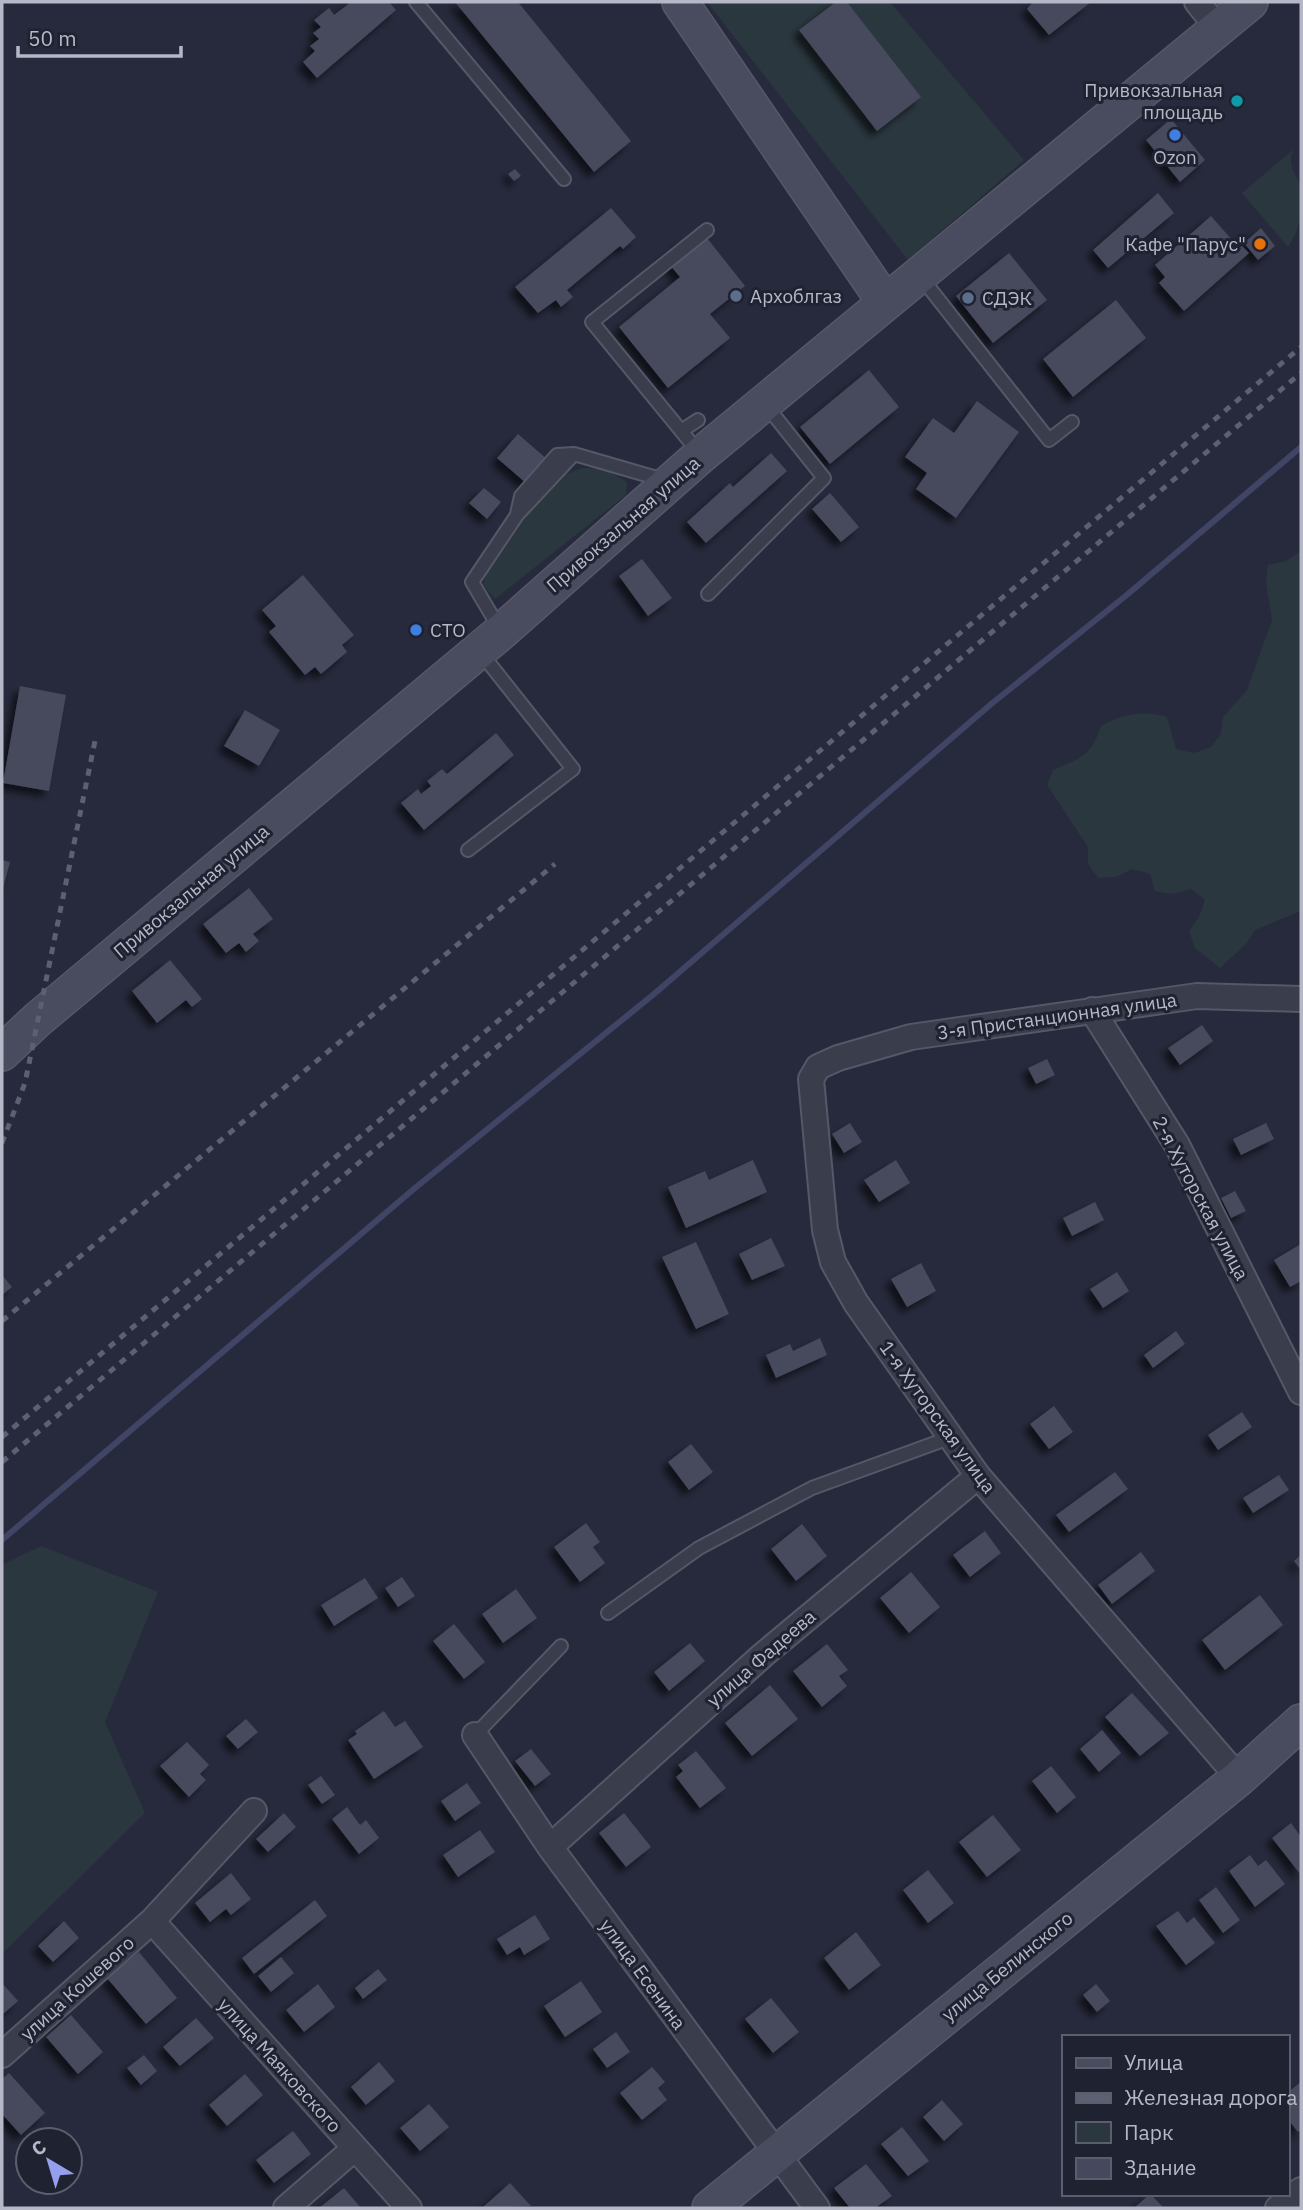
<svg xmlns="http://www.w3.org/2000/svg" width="1303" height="2210" viewBox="0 0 1303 2210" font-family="'IBM Plex Sans',sans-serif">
	<defs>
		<filter id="shadow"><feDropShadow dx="-6" dy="6" stdDeviation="3.5" flood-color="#0009"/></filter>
	</defs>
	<rect width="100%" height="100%" fill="#272a3c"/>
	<!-- green -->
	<path fill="#2a373e" d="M 707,2 L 890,2 L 1024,160 L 908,260 Z
		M 1294,149 C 1285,167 1299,175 1301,190 C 1303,212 1300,229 1288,247 L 1242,193 Z
		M 582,468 L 605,469 L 627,482 L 626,495 L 495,599 L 483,585 C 493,541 537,507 566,474 Z
		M 1301,551 L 1301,911 L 1255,930 L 1246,944 L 1220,968 L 1195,948 L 1189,931 L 1199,917 L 1205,900 L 1191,889 L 1172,894 L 1155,891 L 1150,874 L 1132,869 L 1116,877 L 1098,878 L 1088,864 L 1088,847 L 1047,785 L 1053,770 C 1081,758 1091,756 1101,726 C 1122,714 1144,710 1167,717 L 1176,749 L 1194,753 L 1211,747 L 1221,734 L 1223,717 L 1247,690 L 1272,620 L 1266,583 L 1268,565 L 1286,561 Z
		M 41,1546 L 158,1592 L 105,1722 L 145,1813 L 2,1954 L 2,1565 Z"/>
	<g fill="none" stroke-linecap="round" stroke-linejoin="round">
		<!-- stream -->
		<path stroke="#404565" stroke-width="6" d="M 2,1540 L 415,1188 L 654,994 L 990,705 L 1128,594 L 1301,447"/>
	</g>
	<!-- building -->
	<path fill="#46495d" filter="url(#shadow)" d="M 351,2 L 389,2 L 396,10 L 317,78 L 303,62 L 315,51 L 310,46 L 319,39 L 313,33 L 321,27 L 314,20 L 329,8 L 334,15 Z
		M 455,2 L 518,2 L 631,141 L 594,172 Z
		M 836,2 L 847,2 L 921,97 L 877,131 L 799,30 Z
		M 1033,2 L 1091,2 L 1049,35 L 1027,9 Z
		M 1171,119 L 1205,160 L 1180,182 L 1146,140 Z
		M 515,169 L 521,176 L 514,181 L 508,174 Z
		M 1158,193 L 1174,213 L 1108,268 L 1093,250 Z
		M 611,208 L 636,237 L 623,249 L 620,246 L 567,290 L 573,297 L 561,307 L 556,300 L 538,313 L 515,287 Z
		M 1211,216 L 1239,248 L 1242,246 L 1249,253 L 1184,311 L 1159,283 L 1165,277 L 1155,265 Z
		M 1261,228 L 1275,246 L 1258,260 L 1244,243 Z
		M 707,238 L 745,286 L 710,314 L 730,338 L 668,388 L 619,327 L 680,277 L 664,258 L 686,239 L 695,248 Z
		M 1009,253 L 1047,300 L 993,343 L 956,296 Z
		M 1116,300 L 1146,338 L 1073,397 L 1043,359 Z
		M 869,370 L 899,407 L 830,464 L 800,427 Z
		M 977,401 L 1019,432 L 956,518 L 916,489 L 927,473 L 905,457 L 933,418 L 954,433 Z
		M 518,434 L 548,460 L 527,484 L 497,458 Z
		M 771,453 L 787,471 L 706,543 L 687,522 L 730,483 L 733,487 Z
		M 484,488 L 501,502 L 487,519 L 469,503 Z
		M 830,493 L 859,527 L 841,542 L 812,509 Z
		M 642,559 L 672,598 L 648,616 L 619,576 Z
		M 303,575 L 354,635 L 342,645 L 347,652 L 321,674 L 315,667 L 305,675 L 269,632 L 276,626 L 262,610 Z
		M 20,686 L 66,695 L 49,791 L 3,783 Z
		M 245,710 L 280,730 L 259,766 L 224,746 Z
		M 496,733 L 514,755 L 424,830 L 401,803 L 418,789 L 421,794 L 431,786 L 427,781 L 442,769 L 447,774 Z
		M 2,860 L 10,862 L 3,888 L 2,888 Z
		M 249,888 L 273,919 L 253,934 L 259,941 L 246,952 L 239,943 L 226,953 L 203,924 Z
		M 170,960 L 202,999 L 192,1007 L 186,1000 L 157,1023 L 132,991 Z
		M 1202,1025 L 1213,1041 L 1180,1065 L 1168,1048 Z
		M 1047,1059 L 1055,1075 L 1036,1084 L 1028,1068 Z
		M 850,1123 L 862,1142 L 844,1153 L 832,1134 Z
		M 1266,1123 L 1274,1139 L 1241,1155 L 1233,1139 Z
		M 753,1160 L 767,1192 L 686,1228 L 668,1187 L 705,1171 L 709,1180 Z
		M 896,1160 L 910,1183 L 879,1202 L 864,1180 Z
		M 1235,1191 L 1246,1211 L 1231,1218 L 1221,1198 Z
		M 1095,1202 L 1104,1220 L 1072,1236 L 1063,1218 Z
		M 771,1238 L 785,1266 L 752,1280 L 739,1254 Z
		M 696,1242 L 729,1314 L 696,1329 L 662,1257 Z
		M 1301,1244 L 1301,1281 L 1290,1287 L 1274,1260 Z
		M 921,1263 L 936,1291 L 907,1307 L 891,1279 Z
		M 1117,1272 L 1129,1291 L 1103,1308 L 1090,1289 Z
		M 2,1275 L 12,1287 L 2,1295 Z
		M 1176,1331 L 1185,1344 L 1153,1368 L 1144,1355 Z
		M 820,1338 L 827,1355 L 776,1378 L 766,1355 L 790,1344 L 793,1351 Z
		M 1054,1406 L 1073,1432 L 1049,1449 L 1030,1424 Z
		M 1242,1412 L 1252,1427 L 1218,1450 L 1208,1435 Z
		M 691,1444 L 713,1472 L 689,1490 L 668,1462 Z
		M 1115,1472 L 1128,1489 L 1069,1532 L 1056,1515 Z
		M 1279,1475 L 1289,1490 L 1253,1513 L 1243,1498 Z
		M 586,1523 L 600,1542 L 593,1547 L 605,1563 L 580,1582 L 554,1547 Z
		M 802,1524 L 827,1556 L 796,1581 L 771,1549 Z
		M 985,1531 L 1001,1553 L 970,1577 L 953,1555 Z
		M 1141,1552 L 1155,1571 L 1112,1604 L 1098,1585 Z
		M 1301,1555 L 1301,1570 L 1294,1561 Z
		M 911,1572 L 940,1607 L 909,1633 L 880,1598 Z
		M 402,1577 L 415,1596 L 398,1607 L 385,1588 Z
		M 365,1578 L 378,1598 L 334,1626 L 321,1605 Z
		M 516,1589 L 537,1618 L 503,1643 L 482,1614 Z
		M 1260,1595 L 1283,1625 L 1225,1670 L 1202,1640 Z
		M 454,1624 L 485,1662 L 464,1679 L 433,1641 Z
		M 690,1643 L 705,1661 L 669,1691 L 654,1672 Z
		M 827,1644 L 848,1670 L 839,1676 L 847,1686 L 822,1707 L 793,1671 Z
		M 770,1685 L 798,1719 L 752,1756 L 725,1723 Z
		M 1132,1693 L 1169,1733 L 1140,1756 L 1105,1717 Z
		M 384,1711 L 395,1727 L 405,1721 L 423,1747 L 374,1779 L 348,1740 L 357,1734 L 355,1731 Z
		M 246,1719 L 258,1732 L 238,1749 L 226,1736 Z
		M 1102,1730 L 1121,1753 L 1099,1772 L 1080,1749 Z
		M 187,1742 L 209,1765 L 200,1774 L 206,1780 L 189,1797 L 160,1766 Z
		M 531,1749 L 551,1774 L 535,1786 L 515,1761 Z
		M 696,1751 L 726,1788 L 700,1808 L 676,1777 L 683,1771 L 678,1765 Z
		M 1051,1766 L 1076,1797 L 1057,1813 L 1032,1781 Z
		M 321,1776 L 335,1795 L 322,1804 L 308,1785 Z
		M 467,1783 L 481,1803 L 455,1821 L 441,1801 Z
		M 347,1807 L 360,1825 L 366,1820 L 379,1838 L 359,1854 L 332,1819 Z
		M 284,1813 L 296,1827 L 268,1852 L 256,1839 Z
		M 624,1813 L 651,1847 L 626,1867 L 599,1833 Z
		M 993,1815 L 1021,1850 L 987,1877 L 959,1842 Z
		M 1291,1823 L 1301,1837 L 1301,1875 L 1272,1838 Z
		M 480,1830 L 495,1852 L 458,1877 L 443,1855 Z
		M 1250,1855 L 1258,1866 L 1266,1860 L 1285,1884 L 1255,1907 L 1229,1871 Z
		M 928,1870 L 954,1903 L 928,1923 L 903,1890 Z
		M 231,1873 L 251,1899 L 231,1915 L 226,1909 L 210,1922 L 195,1903 Z
		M 1216,1887 L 1240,1920 L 1223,1933 L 1199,1900 Z
		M 315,1900 L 327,1916 L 254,1974 L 242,1958 Z
		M 1178,1911 L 1187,1923 L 1194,1917 L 1215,1943 L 1186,1965 L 1156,1926 Z
		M 535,1915 L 550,1939 L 524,1955 L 520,1947 L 507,1955 L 497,1939 Z
		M 64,1921 L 79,1938 L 53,1962 L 38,1946 Z
		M 856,1932 L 881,1965 L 849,1990 L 824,1958 Z
		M 139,1952 L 177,1998 L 146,2024 L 107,1978 Z
		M 281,1957 L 294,1973 L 271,1992 L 258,1976 Z
		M 378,1969 L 387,1980 L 363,1999 L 355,1988 Z
		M 581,1981 L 602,2012 L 565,2037 L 544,2006 Z
		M 2,1983 L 18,2001 L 2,2015 Z
		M 318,1984 L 335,2007 L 304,2032 L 286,2010 Z
		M 1096,1984 L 1110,2001 L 1097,2012 L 1083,1995 Z
		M 771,1998 L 799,2032 L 773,2053 L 745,2019 Z
		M 71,2015 L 103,2052 L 78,2074 L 46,2037 Z
		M 196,2018 L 214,2038 L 180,2066 L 163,2047 Z
		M 616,2032 L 630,2052 L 607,2068 L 593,2049 Z
		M 144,2055 L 157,2071 L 141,2085 L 127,2068 Z
		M 379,2062 L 395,2081 L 366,2105 L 351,2087 Z
		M 652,2067 L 665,2082 L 658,2088 L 667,2100 L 642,2120 L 620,2093 Z
		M 9,2073 L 45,2113 L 21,2135 L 2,2114 L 2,2079 Z
		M 245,2074 L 263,2095 L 227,2126 L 209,2105 Z
		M 1301,2082 L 1301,2130 L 1298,2132 L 1287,2118 L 1287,2093 Z
		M 942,2100 L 963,2124 L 944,2141 L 923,2117 Z
		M 429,2104 L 449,2127 L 420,2151 L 400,2128 Z
		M 902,2127 L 929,2161 L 908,2176 L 881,2144 Z
		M 293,2131 L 311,2154 L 274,2183 L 256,2160 Z
		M 866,2164 L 892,2196 L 875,2208 L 850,2208 L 834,2188 Z
		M 510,2183 L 531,2206 L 482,2208 Z
		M 344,2188 L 361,2208 L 319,2208 Z
		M 1150,2194 L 1164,2208 L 1134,2208 Z"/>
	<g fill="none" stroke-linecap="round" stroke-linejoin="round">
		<!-- lane casing -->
		<g stroke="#555867" stroke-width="16">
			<path id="lane" d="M 416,2 L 564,179
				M 920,276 L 1049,440 L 1072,422
				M 681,431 L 698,420
				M 700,454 L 592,322 L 707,230
				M 517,514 L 521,496 L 557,455 L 574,454
				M 708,594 L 824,478 L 765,404
				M 501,631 L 472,582 L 517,515 L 574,454 L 667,481
				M 468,850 L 573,769 L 481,653
				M 608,1613 L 699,1548 L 812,1488 L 949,1438
				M 475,1735 L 561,1646"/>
		</g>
		<!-- street casing -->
		<g stroke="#555867" stroke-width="28">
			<path id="street" d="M 1197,2 L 1218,28
				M 1092,1010 L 1177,1145 L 1301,1392
				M 475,1735 L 550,1847 L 817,2208
				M 1239,1778 L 978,1476 L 856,1303 L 833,1262 L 825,1230 L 811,1079 L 818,1067 L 838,1058 L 911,1037 L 1197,996 L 1301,999
				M 550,1847 L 763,1655 L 978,1476
				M 152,1921 L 409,2208
				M 2,2055 L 152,1921 L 254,1811
				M 286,2208 L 355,2148
				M 1278,2208 L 1301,2190"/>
		</g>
		<!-- secondary casing -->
		<g stroke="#555867" stroke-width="38">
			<path id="secondary" d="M 680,2 L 885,302
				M 2,1053 L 37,1020 L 501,632 L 701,455 L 1250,2
				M 710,2208 L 1239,1778 L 1301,1722"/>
		</g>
		<!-- lane -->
		<use href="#lane" stroke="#3a3d4c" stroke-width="12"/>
		<!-- street -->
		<use href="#street" stroke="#3a3d4c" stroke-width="24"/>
		<!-- secondary -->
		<use href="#secondary" stroke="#494b5e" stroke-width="35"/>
		<!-- rail -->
		<path stroke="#5d6072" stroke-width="5" stroke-dasharray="7 7" stroke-linecap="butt" d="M 2,1143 L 25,1083 L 95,741
			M 2,1321 L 555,864
			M 2,1437 L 1301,347
			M 2,1462 L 1301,373"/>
	</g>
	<!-- markers -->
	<circle fill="#0f9aa8" stroke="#1f2231" stroke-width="2.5" cx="1237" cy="101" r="7"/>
	<g fill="#3f7fe0" stroke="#1f2231" stroke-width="2.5">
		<circle cx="1175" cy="135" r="7"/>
		<circle cx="416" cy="630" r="7"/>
	</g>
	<circle fill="#e8710a" stroke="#1f2231" stroke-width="2.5" cx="1260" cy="244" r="7"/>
	<g fill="#5c6f8a" stroke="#1f2231" stroke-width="2.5">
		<circle cx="736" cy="296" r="7"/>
		<circle cx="968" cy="298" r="7"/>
	</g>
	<g text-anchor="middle" stroke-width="6" stroke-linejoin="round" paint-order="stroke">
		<!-- poi labels -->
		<g font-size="19" fill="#b6b8c7" stroke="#1f2231" text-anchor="start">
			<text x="1223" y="97" text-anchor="end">Привокзальная<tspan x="1223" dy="22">площадь</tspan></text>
			<text x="1175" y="164" text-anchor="middle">Ozon</text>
			<text x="1246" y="251" text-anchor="end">Кафе "Парус"</text>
			<text x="750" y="303">Архоблгаз</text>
			<text x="982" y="305">СДЭК</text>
			<text x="430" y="637">СТО</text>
		</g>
		<!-- street labels -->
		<g font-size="19" fill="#b6b8c7" stroke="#1f2231">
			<text transform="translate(623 524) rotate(-41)" y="7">Привокзальная улица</text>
			<text transform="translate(191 891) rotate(-40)" y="7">Привокзальная улица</text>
			<text transform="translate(1057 1016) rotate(-8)" y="7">3-я Пристанционная улица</text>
			<text transform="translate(1201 1198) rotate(62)" y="7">2-я Хуторская улица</text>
			<text transform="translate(938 1417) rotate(54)" y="7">1-я Хуторская улица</text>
			<text transform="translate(761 1658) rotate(-41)" y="7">улица Фадеева</text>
			<text transform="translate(1007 1966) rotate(-39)" y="7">улица Белинского</text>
			<text transform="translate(643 1974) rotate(54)" y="7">улица Есенина</text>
			<text transform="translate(77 1988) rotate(-42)" y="7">улица Кошевого</text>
			<text transform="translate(280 2065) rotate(48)" y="7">улица Маяковского</text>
		</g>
	</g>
	<!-- border -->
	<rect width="1303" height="2210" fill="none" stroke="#b6b8c7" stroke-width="7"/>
	<!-- legend -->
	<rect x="1062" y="2035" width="228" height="161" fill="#1f2231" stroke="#5b5e6d" stroke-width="2"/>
	<rect x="1076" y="2058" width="35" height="10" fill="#494b5e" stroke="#5b5e6d" stroke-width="2"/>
	<text x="1124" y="2070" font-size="21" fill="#b6b8c7">Улица</text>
	<rect x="1076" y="2093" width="35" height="10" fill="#5d6072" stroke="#5b5e6d" stroke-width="2"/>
	<text x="1124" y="2105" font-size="21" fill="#b6b8c7">Железная дорога</text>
	<rect x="1076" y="2122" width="35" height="21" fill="#2a373e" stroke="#5b5e6d" stroke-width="2"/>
	<text x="1124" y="2140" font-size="21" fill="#b6b8c7">Парк</text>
	<rect x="1076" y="2158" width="35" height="21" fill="#46495d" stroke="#5b5e6d" stroke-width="2"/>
	<text x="1124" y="2175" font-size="21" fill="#b6b8c7">Здание</text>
	<!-- north arrow -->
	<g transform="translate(49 2161) rotate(322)"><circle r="33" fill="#1f2231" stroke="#5b5e6d" stroke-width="2"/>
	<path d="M0-5L12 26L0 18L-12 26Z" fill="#959fed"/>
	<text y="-10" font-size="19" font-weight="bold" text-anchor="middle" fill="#b6b8c7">С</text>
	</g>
	<!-- scale -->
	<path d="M18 46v10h163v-10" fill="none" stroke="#b6b8c7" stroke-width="3.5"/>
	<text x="28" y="46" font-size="21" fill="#b6b8c7" stroke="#1f2231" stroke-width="5" paint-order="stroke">50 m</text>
</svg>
